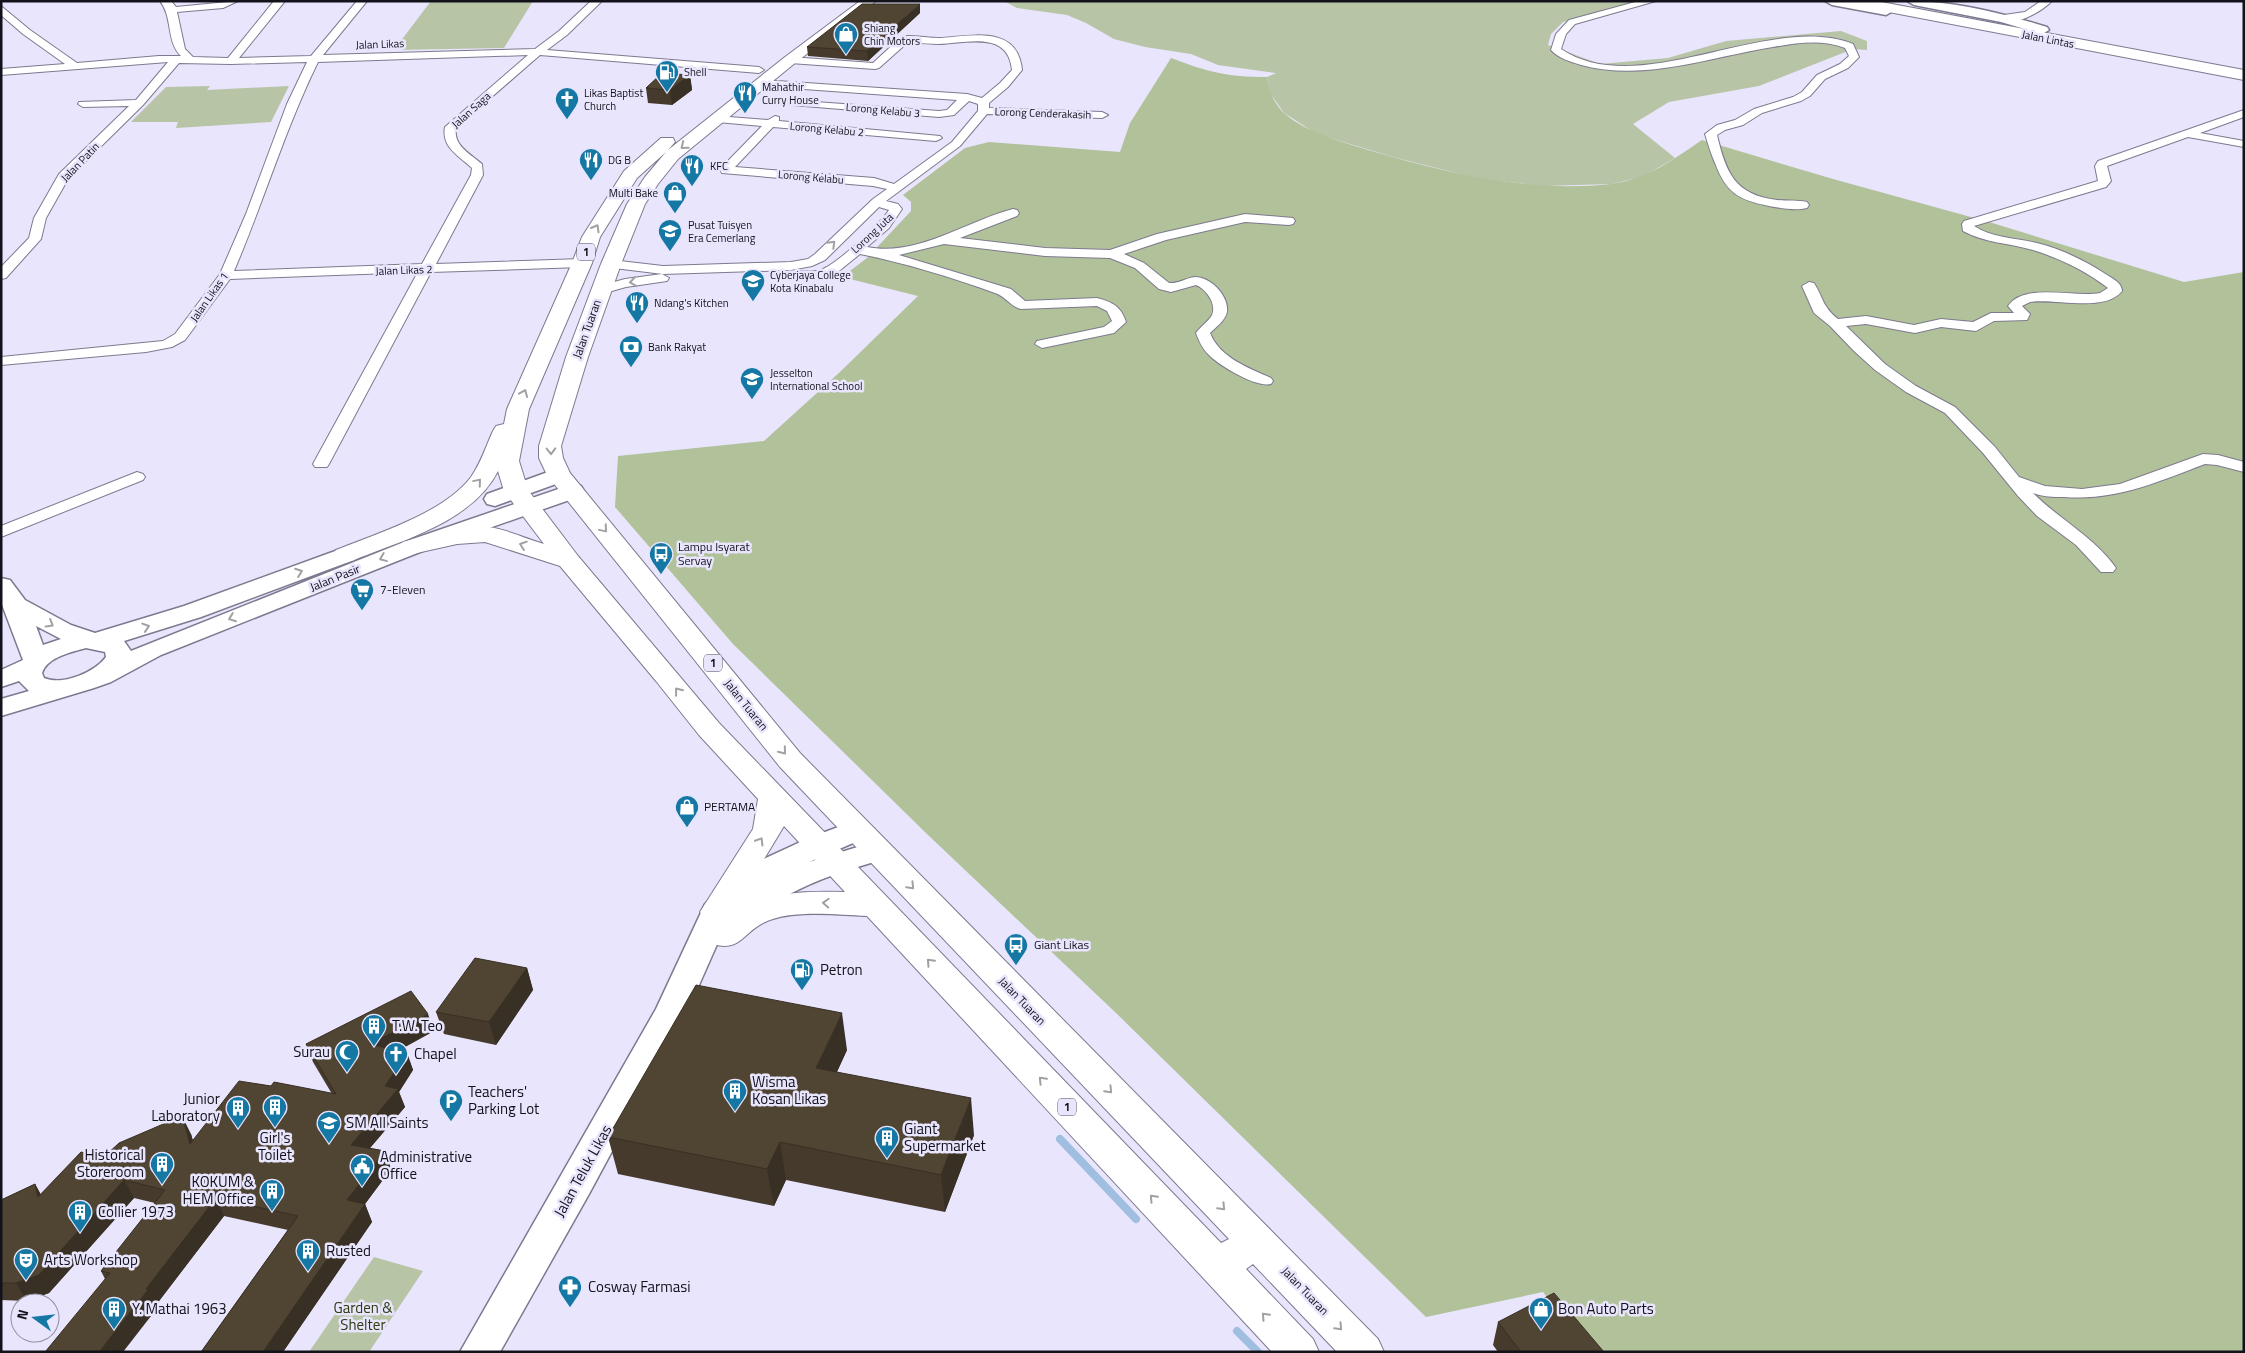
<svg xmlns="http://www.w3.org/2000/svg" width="2245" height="1353" viewBox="0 0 2245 1353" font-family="'Titillium Web',sans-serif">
	<rect width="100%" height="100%" fill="#e8e5fd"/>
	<!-- green -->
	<path fill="#b8c4a6" d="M 431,1 L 533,1 L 504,48 L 394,50 Z
		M 1004,1 L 1640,1 L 1563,22 L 1551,34 L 1548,45 L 1600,64 L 1668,58 L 1726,41 L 1841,31 L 1867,41 L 1867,50 L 1853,49 L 1759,86 L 1669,102 L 1633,124 L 1675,158 L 1642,177 L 1612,184 L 1543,186 L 1480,179 L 1393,157 L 1317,134 L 1284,113 L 1270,93 L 1267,77 L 1276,73 L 1218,65 L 1191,54 L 1145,47 L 1114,39 L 1086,23 L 1067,15 L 1017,8 Z
		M 210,86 L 207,90 L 289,86 L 271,122 L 176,128 L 178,122 L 131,122 L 166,87 Z
		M 374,1257 L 423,1271 L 369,1352 L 309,1352 Z"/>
	<!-- forest -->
	<path fill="#b1c199" d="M 1171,58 C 1208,72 1227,77 1267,77 C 1269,91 1274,104 1285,114 C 1308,133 1340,141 1368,150 C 1447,173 1528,193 1611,184 C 1646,180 1674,159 1702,140 L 1833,179 L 1989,222 L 2184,282 L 2244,272 L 2244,1352 L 1590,1352 L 1543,1292 L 1426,1317 L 1115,1012 L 927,834 L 733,644 L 615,507 L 618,456 L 764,441 L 840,372 L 918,296 L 842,277 L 867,258 L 911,211 L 911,202 L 903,195 L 965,148 L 989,142 L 1120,152 L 1130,123 Z"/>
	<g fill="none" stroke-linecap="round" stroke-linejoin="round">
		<!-- stream -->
		<path stroke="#a0bedf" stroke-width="8" d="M 1060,1139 L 1136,1219
			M 1237,1331 L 1258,1352"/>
		<!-- street casing -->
		<g stroke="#7d7a8f" stroke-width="2">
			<path id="street" d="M 160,1 L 171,1 L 176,7 L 238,1 L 223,8 L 177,12 L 185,49 L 193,57 L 228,58 L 274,1 L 285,1 L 239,58 L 311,56 L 357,1 L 367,1 L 323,55 L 535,49 L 559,31 L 591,1 L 602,1 L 567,35 L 547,50 L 759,67 L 764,70 L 759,73 L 540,55 L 456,128 C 453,146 471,154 482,164 L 483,175 L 436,264 L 582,259 L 589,263 L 582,267 L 431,272 L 329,464 L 327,467 L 315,467 L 313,464 L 418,272 L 230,279 L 185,340 L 172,347 L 146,352 L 1,365 L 1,357 L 163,341 L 175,334 L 220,274 L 246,214 L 287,104 L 307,62 L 231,64 L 179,63 L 143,105 L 68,179 L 46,218 L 41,239 L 6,278 L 1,279 L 1,267 L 29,238 L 34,218 L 59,174 L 129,106 L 83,107 L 78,104 L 79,102 L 136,100 L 168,62 L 1,75 L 1,69 L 65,64 L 23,34 L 1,15 L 1,6 L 30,30 L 77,63 L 159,56 L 181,56 C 166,42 173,17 160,1 ZM 528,55 L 445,127 C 441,147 459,156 472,168 L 471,175 L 422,264 L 234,271 C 264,201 285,129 318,62 Z
				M 1639,1 L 1656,1 L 1575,24 L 1566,34 L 1561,49 C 1640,102 1769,11 1853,44 L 1859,57 L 1848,68 L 1825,79 L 1810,96 L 1801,101 L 1762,113 L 1743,125 L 1725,130 L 1717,135 C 1726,173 1735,195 1777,200 C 1787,201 1798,200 1807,202 L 1809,205 L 1807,208 C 1795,211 1781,208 1769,206 C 1739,200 1726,193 1715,163 C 1711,154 1708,144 1705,134 L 1717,125 L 1735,120 L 1754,109 L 1793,97 L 1802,92 L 1817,75 L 1840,64 L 1849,56 L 1845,48 C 1822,39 1797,43 1773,47 C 1710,57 1645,82 1581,65 C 1571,62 1558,58 1551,50 L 1556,34 L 1569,20 Z
				M 2041,1 L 2052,1 C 2041,12 2012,29 1999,18 L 2004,15 L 2025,12 Z
				M 908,36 C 919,36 929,38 940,38 C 972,36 1018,25 1022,70 L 1008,87 L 989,103 L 989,108 L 1102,112 L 1108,115 L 1102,118 L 987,114 L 960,146 L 886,201 L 898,204 L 902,209 L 889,228 L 867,247 C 918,257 966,221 1013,209 L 1017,210 L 1019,213 L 1017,216 L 960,238 L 1045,248 L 1110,250 L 1157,234 L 1245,214 L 1293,218 L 1295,221 L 1293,224 L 1289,225 L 1245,222 L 1166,240 L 1124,254 L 1144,263 L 1169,283 C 1178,284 1186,278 1195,277 C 1211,277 1229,296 1227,312 C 1225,321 1216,327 1210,333 C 1220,358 1249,368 1271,378 L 1273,381 L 1271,384 C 1256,388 1218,365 1208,354 C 1202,348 1199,341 1196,333 C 1200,327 1209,321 1212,315 C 1217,304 1206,289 1196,285 L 1171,292 L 1159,289 L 1135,268 L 1110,258 L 1045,256 L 944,244 L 899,255 L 1011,289 L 1025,301 L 1097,298 C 1112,302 1121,306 1126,322 L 1114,333 L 1042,348 L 1035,344 L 1037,341 L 1104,327 L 1112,321 L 1107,311 L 1097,306 L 1021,309 C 1011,307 1005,296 995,293 C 951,277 905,263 860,254 L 834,275 L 825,278 L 780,279 L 778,276 C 787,265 811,276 823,269 C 839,262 880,224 889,210 L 879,207 L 825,260 L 812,266 L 791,270 L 663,274 L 606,267 L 604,264 L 611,260 L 663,266 L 791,262 L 808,259 L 815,254 L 873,199 L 887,189 L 873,186 L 722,173 L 720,170 L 722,167 L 762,126 L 717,122 L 711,119 L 717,116 L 768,120 L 775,116 L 779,117 L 779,121 L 940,136 L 942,138 L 936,141 L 773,127 L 735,167 L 874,178 L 894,184 L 952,142 L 978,111 L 978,104 L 969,101 L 954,115 L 939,117 L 792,105 L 787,102 L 788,100 L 939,111 L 947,110 L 957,100 L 762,86 L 757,83 L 762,80 L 967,94 L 982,98 L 1000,83 L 1012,70 C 1008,30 967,43 938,44 C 928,44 918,42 907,43 L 879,68 L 875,69 L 790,63 L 785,60 L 790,57 L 873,63 L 900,38 Z
				M 2244,110 L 2244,117 L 2200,133 L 2244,141 L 2244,147 L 2188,137 L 2107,166 L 2111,181 L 2106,187 L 1974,226 C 1992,238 2016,238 2037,243 C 2061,249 2086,261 2107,275 C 2113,279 2122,283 2122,291 C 2105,313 2054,298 2030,302 L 2022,306 L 2030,314 L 2027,320 L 1994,321 L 1976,331 L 1941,327 L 1915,333 L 1866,324 L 1846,326 L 1885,364 L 1916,386 L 1955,407 L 1995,447 L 2019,477 L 2045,486 L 2082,489 L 2120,484 L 2203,454 L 2218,455 L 2244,462 L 2244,472 L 2217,465 L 2205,464 C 2157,482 2116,501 2064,497 C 2053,497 2043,497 2033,493 C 2059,519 2094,537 2116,568 L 2113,572 L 2101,572 L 2076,545 L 2037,516 L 2018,496 L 1983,453 L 1945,413 L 1906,392 L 1875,370 L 1854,351 L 1830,326 L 1814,313 L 1802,286 L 1809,282 L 1814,283 C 1824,299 1822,306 1838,319 L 1866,316 L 1914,325 L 1941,319 L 1973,322 L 1991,313 L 2014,313 L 2008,306 C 2024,282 2074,298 2100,293 L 2108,288 C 2086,271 2059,258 2033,250 C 2009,243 1985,243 1963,231 L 1962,224 L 1964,221 L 2098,181 L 2095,166 L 2098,161 Z
				M 662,274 L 669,278 L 667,281 L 626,287 L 601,294 L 594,290 L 596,287 L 625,279 Z
				M 137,472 L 143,474 L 145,477 L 143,480 L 1,537 L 1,526 Z"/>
		</g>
		<!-- secondary casing -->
		<g stroke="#7d7a8f" stroke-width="3">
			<path id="secondary" d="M 1825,1 L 1855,1 L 1891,8 L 1893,11 L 1886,15 L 1832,5 Z
				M 1907,1 C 1955,1 2001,13 2047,27 L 2049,30 L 2042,34 L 2001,22 L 1914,5 Z
				M 559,468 L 567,470 L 570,475 L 567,480 L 495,506 L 487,504 L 484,499 L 487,494 Z
				M 573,484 L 581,486 L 584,491 L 581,496 L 420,552 L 161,655 L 111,682 L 94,688 L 1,716 L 1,699 L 29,691 L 19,681 L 1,687 L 1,670 L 23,660 L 1,602 L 1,578 L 10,580 L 25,600 L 71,625 L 95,633 L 184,606 L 338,550 L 346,548 L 354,550 L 358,555 L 354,560 L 201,617 L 124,641 L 131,651 L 404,542 ZM 36,626 L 61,639 L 43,645 ZM 86,648 L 105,652 L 106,657 C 95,672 63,686 44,678 L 42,673 C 47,657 72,652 86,648 Z
				M 857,820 L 867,823 L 872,830 L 867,837 L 809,862 L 877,841 L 887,844 L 892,851 L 887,858 C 848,870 807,881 772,905 C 754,917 746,940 722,933 L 688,1010 L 589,1194 L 500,1352 L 460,1352 L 656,1009 L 705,904 L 744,868 L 809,838 Z"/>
		</g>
		<!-- primary casing -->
		<g stroke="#7d7a8f" stroke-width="2">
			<path id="primary" d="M 860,1 L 876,1 L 795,63 L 678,159 L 658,184 L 645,204 L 621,264 L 588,357 L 561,446 L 563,458 L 570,473 L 800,753 L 1378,1339 L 1384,1352 L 1337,1352 L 1253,1264 L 1246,1269 L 1313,1339 L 1319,1352 L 1272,1352 L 867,916 C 837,915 790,909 763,923 C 743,933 740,952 713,944 L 709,936 L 713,928 L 721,922 L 716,923 L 705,920 L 700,912 L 753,829 L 758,799 L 699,735 L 656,681 L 560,566 L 485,542 L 457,544 L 412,554 L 403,552 L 400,547 L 403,542 C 427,536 463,524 488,527 C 506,529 526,539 544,544 L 504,491 L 498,471 C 472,522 403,540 354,560 L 345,563 L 336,560 L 332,555 L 336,550 C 378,533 444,513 471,477 C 481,463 486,446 493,431 L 496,426 L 504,424 L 507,409 L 572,263 L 582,237 L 624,171 L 661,138 L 673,138 L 675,142 L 668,150 L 785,57 ZM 666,152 L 645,177 L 627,204 L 601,264 L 566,357 L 539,446 L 539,458 L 547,475 L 780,767 L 1229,1239 L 1221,1243 L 719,723 L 578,556 L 528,490 L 519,461 L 529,409 L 592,263 L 600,237 L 637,178 ZM 784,826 L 845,892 C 809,891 760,891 731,914 Z"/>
		</g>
		<!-- highway casing -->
		<g stroke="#7d7a8f" stroke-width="2">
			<path id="highway" d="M 1845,1 L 1876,1 L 2244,70 L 2244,80 L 1852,5 Z"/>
		</g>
		<!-- street -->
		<use href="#street" fill="#fff" fill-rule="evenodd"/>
		<!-- secondary -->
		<use href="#secondary" fill="#fff" fill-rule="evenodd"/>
		<!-- primary -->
		<use href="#primary" fill="#fff" fill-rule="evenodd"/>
		<!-- highway -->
		<use href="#highway" fill="#fff" fill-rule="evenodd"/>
	</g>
	<!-- wall -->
	<path fill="#453a2c" d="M 920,13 L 868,61 L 808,56 L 807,47 Z
		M 690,75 L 692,90 L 672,105 L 648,103 L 646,88 Z
		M 527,968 L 533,990 L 496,1045 L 444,1034 L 436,1012 Z
		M 434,1031 L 398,1051 L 407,1053 L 413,1070 L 399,1092 L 405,1107 L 370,1148 L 385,1151 L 391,1169 L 365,1204 L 372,1222 L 283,1352 L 201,1352 L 288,1230 L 224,1216 L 156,1305 L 158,1307 L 105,1279 L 101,1271 L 155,1203 L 134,1198 L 49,1293 L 27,1301 L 1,1300 L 1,1200 L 35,1184 L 41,1195 L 104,1157 L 191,1134 L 193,1141 L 271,1086 L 332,1094 L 313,1062 L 306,1044 Z
		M 847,1050 L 837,1072 L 974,1135 L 945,1212 L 786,1180 L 774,1206 L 618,1174 L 608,1137 Z
		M 1498,1322 L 1604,1352 L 1498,1352 L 1493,1345 Z"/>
	<!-- shaded-wall -->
	<path fill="#383024" d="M 920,4 L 920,13 L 868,61 L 867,51 Z
		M 690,75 L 692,90 L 672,105 L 670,90 Z
		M 527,968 L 533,990 L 496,1045 L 489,1022 Z
		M 842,1013 L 847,1050 L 821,1106 L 816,1068 Z
		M 428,1014 L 434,1031 L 376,1062 L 370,1044 Z
		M 407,1053 L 413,1070 L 399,1092 L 405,1107 L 358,1162 L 351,1145 L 385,1086 Z
		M 971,1098 L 974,1135 L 945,1212 L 941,1175 Z
		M 182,1116 L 191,1134 L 199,1162 L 190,1144 Z
		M 780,1142 L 786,1180 L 774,1206 L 767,1169 Z
		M 385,1151 L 391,1169 L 365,1204 L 372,1222 L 283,1352 L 263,1352 L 347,1200 Z
		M 124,1180 L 134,1198 L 49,1293 L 27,1301 L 16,1283 Z
		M 35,1184 L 45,1202 L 38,1197 Z
		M 216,1198 L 224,1216 L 156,1305 L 158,1307 L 123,1352 L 99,1352 L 146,1289 Z"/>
	<!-- building -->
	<path fill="#504433" stroke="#383024" d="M 862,4 L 920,4 L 867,51 L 807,47 Z
		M 662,73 L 690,75 L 670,90 L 646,88 Z
		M 475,958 L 527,968 L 489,1022 L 436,1012 Z
		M 696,985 L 842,1013 L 816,1068 L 971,1098 L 941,1175 L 780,1142 L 767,1169 L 608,1137 Z
		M 411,991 L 428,1014 L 370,1044 L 407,1053 L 385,1086 L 398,1089 L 351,1145 L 385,1151 L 347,1200 L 365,1204 L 263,1352 L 201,1352 L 298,1216 L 216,1198 L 146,1289 L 148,1290 L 99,1352 L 45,1352 L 110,1273 L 101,1271 L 165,1190 L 124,1180 L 39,1275 L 16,1283 L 1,1283 L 1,1200 L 35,1184 L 38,1197 L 81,1152 L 104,1157 L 119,1143 L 182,1116 L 190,1144 L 239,1081 L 271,1086 L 274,1082 L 336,1094 L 306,1044 Z
		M 1554,1293 L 1604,1352 L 1521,1352 L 1498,1322 Z"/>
	<!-- one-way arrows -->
	<defs><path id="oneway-chevron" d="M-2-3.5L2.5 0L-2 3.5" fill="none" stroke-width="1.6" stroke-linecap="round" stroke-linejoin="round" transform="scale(1.25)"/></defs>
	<g stroke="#a1a0a3">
		<use href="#oneway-chevron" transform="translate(684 146) rotate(141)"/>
		<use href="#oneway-chevron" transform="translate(596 228) rotate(-60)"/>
		<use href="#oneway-chevron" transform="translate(832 244) rotate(-45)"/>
		<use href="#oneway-chevron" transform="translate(633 282) rotate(172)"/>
		<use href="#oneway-chevron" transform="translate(524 393) rotate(-67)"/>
		<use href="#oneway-chevron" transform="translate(551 451) rotate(89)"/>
		<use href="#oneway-chevron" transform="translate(478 482) rotate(-50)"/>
		<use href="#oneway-chevron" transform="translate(604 529) rotate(50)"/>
		<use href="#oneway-chevron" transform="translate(523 545) rotate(-161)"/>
		<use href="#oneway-chevron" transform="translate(383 558) rotate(158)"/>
		<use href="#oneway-chevron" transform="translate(299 572) rotate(-20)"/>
		<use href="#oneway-chevron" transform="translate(232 618) rotate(159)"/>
		<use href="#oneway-chevron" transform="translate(50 624) rotate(31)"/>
		<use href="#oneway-chevron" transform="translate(146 627) rotate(-18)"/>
		<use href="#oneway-chevron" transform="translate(678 691) rotate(-128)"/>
		<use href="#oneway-chevron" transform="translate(783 751) rotate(51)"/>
		<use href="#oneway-chevron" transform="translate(760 841) rotate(-58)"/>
		<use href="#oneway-chevron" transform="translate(911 886) rotate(46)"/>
		<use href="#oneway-chevron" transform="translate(826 903) rotate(-177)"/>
		<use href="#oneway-chevron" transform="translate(930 962) rotate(-133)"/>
		<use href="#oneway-chevron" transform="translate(1042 1080) rotate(-134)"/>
		<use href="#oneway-chevron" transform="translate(1109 1090) rotate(46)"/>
		<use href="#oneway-chevron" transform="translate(1153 1198) rotate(-133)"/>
		<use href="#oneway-chevron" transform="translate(1222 1207) rotate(46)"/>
		<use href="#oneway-chevron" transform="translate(1265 1316) rotate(-133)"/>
		<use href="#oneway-chevron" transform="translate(1339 1327) rotate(46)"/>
	</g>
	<!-- icons -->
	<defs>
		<g id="shop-pin" transform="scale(1.25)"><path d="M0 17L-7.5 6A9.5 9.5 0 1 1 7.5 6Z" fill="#1578a4" stroke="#e8e5fd"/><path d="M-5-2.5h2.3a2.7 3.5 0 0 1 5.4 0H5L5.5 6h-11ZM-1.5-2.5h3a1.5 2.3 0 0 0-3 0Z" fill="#fff"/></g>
		<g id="fuel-pin" transform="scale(1.25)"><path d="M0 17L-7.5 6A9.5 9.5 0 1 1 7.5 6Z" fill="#1578a4" stroke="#e8e5fd"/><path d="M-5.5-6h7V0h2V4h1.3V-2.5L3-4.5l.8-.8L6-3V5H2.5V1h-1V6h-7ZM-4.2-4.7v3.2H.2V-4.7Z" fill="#fff"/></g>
		<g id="restaurant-pin" transform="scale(1.25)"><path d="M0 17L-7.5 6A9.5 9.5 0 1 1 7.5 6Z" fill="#1578a4" stroke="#e8e5fd"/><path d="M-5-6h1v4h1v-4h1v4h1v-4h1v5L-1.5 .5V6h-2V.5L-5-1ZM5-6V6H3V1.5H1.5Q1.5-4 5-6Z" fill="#fff"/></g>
		<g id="church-pin" transform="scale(1.25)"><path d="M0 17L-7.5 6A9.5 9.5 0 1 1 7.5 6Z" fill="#1578a4" stroke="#e8e5fd"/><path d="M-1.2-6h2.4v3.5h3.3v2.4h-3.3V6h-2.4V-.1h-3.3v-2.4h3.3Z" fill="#fff"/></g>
		<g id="school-pin" transform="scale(1.25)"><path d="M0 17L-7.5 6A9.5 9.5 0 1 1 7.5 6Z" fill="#1578a4" stroke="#e8e5fd"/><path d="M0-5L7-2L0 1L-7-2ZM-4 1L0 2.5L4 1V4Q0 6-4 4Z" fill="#fff"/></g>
		<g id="university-pin" transform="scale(1.25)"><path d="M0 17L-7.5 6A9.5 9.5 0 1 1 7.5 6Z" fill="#1578a4" stroke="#e8e5fd"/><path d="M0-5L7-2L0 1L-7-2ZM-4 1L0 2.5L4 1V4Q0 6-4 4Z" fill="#fff"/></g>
		<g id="bank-pin" transform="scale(1.25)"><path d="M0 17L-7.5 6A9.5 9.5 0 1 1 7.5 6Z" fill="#1578a4" stroke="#e8e5fd"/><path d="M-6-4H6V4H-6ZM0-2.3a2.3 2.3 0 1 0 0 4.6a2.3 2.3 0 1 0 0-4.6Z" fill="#fff"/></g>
		<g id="bus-pin" transform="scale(1.25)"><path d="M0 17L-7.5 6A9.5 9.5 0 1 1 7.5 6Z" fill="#1578a4" stroke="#e8e5fd"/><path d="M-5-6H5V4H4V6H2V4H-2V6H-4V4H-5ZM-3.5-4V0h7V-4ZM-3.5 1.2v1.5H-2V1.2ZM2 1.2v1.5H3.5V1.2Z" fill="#fff"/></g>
		<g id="supermarket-pin" transform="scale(1.25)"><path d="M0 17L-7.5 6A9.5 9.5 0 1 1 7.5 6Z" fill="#1578a4" stroke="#e8e5fd"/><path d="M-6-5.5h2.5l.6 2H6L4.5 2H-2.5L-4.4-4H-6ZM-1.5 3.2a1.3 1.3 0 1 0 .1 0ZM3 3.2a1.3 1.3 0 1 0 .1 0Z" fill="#fff"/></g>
		<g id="building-pin" transform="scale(1.25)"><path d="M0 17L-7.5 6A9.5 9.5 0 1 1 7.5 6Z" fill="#1578a4" stroke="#e8e5fd"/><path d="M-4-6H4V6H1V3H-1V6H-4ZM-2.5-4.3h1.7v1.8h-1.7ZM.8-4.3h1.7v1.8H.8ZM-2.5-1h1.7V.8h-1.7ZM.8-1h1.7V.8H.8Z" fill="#fff"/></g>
		<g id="mosque-pin" transform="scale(1.25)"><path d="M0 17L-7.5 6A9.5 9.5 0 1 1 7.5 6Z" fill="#1578a4" stroke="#e8e5fd"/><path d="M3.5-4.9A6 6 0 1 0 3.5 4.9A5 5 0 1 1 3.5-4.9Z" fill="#fff"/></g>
		<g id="parking-pin" transform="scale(1.25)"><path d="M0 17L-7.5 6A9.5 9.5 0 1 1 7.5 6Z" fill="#1578a4" stroke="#e8e5fd"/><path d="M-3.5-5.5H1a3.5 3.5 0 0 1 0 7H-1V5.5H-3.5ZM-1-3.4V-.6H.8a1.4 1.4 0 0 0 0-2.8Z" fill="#fff"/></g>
		<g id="civic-pin" transform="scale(1.25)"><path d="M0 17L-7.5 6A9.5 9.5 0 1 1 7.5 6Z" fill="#1578a4" stroke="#e8e5fd"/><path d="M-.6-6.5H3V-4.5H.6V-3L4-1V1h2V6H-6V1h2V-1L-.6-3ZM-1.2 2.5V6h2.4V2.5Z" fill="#fff"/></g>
		<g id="theatre-pin" transform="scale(1.25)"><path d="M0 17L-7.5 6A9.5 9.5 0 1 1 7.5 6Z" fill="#1578a4" stroke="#e8e5fd"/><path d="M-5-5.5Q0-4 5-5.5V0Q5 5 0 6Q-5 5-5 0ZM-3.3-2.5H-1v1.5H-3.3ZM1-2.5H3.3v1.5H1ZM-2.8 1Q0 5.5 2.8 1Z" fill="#fff"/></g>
		<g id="pharmacy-pin" transform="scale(1.25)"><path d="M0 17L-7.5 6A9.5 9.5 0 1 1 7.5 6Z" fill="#1578a4" stroke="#e8e5fd"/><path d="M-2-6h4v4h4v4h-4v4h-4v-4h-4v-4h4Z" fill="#fff"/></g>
	</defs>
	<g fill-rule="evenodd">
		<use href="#shop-pin" x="846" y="34"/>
		<use href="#fuel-pin" x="667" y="72"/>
		<use href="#restaurant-pin" x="745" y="93"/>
		<use href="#church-pin" x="567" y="99"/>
		<use href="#restaurant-pin" x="591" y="160"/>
		<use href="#restaurant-pin" x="692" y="166"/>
		<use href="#shop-pin" x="675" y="193"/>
		<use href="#school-pin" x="670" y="231"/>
		<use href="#university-pin" x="753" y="281"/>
		<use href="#restaurant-pin" x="637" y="303"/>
		<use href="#bank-pin" x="631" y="347"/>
		<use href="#school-pin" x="752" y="379"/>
		<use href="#bus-pin" x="661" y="554"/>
		<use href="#supermarket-pin" x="362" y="590"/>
		<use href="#shop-pin" x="687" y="807"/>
		<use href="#bus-pin" x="1016" y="945"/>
		<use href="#fuel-pin" x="802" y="970"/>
		<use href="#building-pin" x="374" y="1026"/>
		<use href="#mosque-pin" x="347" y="1052"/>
		<use href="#church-pin" x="396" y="1054"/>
		<use href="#building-pin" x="735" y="1091"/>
		<use href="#parking-pin" x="451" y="1101"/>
		<use href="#building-pin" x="275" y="1107"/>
		<use href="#building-pin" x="238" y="1108"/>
		<use href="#school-pin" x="329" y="1123"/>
		<use href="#building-pin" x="887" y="1138"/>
		<use href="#building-pin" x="162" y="1164"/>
		<use href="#civic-pin" x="362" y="1166"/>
		<use href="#building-pin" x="272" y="1191"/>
		<use href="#building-pin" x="80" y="1212"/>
		<use href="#building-pin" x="308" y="1251"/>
		<use href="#theatre-pin" x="26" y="1260"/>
		<use href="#pharmacy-pin" x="570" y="1287"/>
		<use href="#building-pin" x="114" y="1309"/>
		<use href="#shop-pin" x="1541" y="1309"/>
	</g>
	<g text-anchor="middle" stroke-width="5" stroke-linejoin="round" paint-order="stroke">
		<!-- far-poi labels -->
		<g font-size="11" fill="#13121a" stroke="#e8e5fd" text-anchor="start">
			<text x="864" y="32">Shiang<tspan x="864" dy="13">Chin Motors</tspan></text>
			<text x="684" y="76">Shell</text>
			<text x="762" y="91">Mahathir<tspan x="762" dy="13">Curry House</tspan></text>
			<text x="584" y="97">Likas Baptist<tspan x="584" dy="13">Church</tspan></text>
			<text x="608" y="164">DG B</text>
			<text x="710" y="170">KFC</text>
			<text x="658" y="197" text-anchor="end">Multi Bake</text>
			<text x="688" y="229">Pusat Tuisyen<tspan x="688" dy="13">Era Cemerlang</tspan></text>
			<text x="770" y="279">Cyberjaya College<tspan x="770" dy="13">Kota Kinabalu</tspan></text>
			<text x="654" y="307">Ndang's Kitchen</text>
			<text x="648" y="351">Bank Rakyat</text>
			<text x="770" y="377">Jesselton<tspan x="770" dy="13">International School</tspan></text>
		</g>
		<!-- far-street labels -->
		<g font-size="11" fill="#13121a" stroke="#e8e5fd">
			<text transform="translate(2048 39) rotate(11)" y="4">Jalan Lintas</text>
			<text transform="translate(380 44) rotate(-2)" y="4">Jalan Likas</text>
			<text transform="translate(471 110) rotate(-42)" y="4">Jalan Saga</text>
			<text transform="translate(883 110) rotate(5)" y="4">Lorong Kelabu 3</text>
			<text transform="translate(1043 113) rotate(2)" y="4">Lorong Cenderakasih</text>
			<text transform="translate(827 129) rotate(5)" y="4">Lorong Kelabu 2</text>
			<text transform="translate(80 162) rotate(-46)" y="4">Jalan Patin</text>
			<text transform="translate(811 177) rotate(5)" y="4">Lorong Kelabu</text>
			<text transform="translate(872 233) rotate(-43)" y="4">Lorong Juta</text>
			<text transform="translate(404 270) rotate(-2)" y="4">Jalan Likas 2</text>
			<text transform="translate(209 297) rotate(-55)" y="4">Jalan Likas 1</text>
		</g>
		<!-- shield labels -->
		<g fill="#e8e5fd" stroke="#53515e" stroke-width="1">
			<rect x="577" y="243.5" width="18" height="17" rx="4"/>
			<rect x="704" y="654.5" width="18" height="17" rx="4"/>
			<rect x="1058" y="1098.5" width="18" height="17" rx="4"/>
		</g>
		<g font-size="11" font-weight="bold" fill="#13121a">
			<text x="586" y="256">1</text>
			<text x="713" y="667">1</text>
			<text x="1067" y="1111">1</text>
		</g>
		<!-- street labels -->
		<g font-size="12" fill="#13121a" stroke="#e8e5fd">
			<text transform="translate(587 329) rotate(-70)" y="4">Jalan Tuaran</text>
			<text transform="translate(335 578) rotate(-22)" y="4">Jalan Pasir</text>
			<text transform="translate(746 705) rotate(51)" y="4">Jalan Tuaran</text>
			<text transform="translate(1022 1001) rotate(46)" y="4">Jalan Tuaran</text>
			<text transform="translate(1305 1291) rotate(46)" y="4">Jalan Tuaran</text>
		</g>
		<!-- poi labels -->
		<g font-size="12" fill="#13121a" stroke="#e8e5fd" text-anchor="start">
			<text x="678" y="551">Lampu Isyarat<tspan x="678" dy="14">Servay</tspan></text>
			<text x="380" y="594">7-Eleven</text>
			<text x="704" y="811">PERTAMA</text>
			<text x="1034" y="949">Giant Likas</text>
		</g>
		<!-- near-poi labels -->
		<g font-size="15" fill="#13121a" stroke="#e8e5fd" text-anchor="start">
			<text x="820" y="975">Petron</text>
			<text x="392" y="1031">T.W. Teo</text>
			<text x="330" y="1057" text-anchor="end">Surau</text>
			<text x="414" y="1059">Chapel</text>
			<text x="752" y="1087">Wisma<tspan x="752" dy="17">Kosan Likas</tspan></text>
			<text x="468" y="1097">Teachers'<tspan x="468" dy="17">Parking Lot</tspan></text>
			<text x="220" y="1104" text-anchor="end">Junior<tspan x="220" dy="17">Laboratory</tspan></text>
			<text x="346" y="1128">SM All Saints</text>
			<text x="904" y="1134">Giant<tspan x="904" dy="17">Supermarket</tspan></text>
			<text x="275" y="1143" text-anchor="middle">Girl's<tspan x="275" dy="17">Toilet</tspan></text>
			<text x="144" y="1160" text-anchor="end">Historical<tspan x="144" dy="17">Storeroom</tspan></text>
			<text x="380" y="1162">Administrative<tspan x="380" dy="17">Office</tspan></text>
			<text x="254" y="1187" text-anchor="end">KOKUM &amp;<tspan x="254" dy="17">HEM Office</tspan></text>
			<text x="98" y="1217">Collier 1973</text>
			<text x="326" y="1256">Rusted</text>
			<text x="44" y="1265">Arts Workshop</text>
			<text x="588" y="1292">Cosway Farmasi</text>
			<text x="132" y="1314">Y. Mathai 1963</text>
			<text x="1558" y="1314">Bon Auto Parts</text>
		</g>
		<!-- near-street labels -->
		<g font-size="15" fill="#13121a" stroke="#e8e5fd">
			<text transform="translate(583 1171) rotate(-61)" y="5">Jalan Teluk Likas</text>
		</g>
		<!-- near-park labels -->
		<g font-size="15" fill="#2c3b0e" stroke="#e8e5fd">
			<text x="363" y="1313">Garden &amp;<tspan x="363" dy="17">Shelter</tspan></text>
		</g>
	</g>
	<!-- border -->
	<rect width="2245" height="1353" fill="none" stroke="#13121a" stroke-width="5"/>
	<!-- north arrow -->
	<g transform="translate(35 1318) rotate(285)"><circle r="24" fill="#e8e5fd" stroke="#9391a2"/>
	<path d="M0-4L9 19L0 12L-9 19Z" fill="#1578a4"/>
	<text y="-8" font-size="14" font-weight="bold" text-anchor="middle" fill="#13121a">N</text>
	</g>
</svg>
